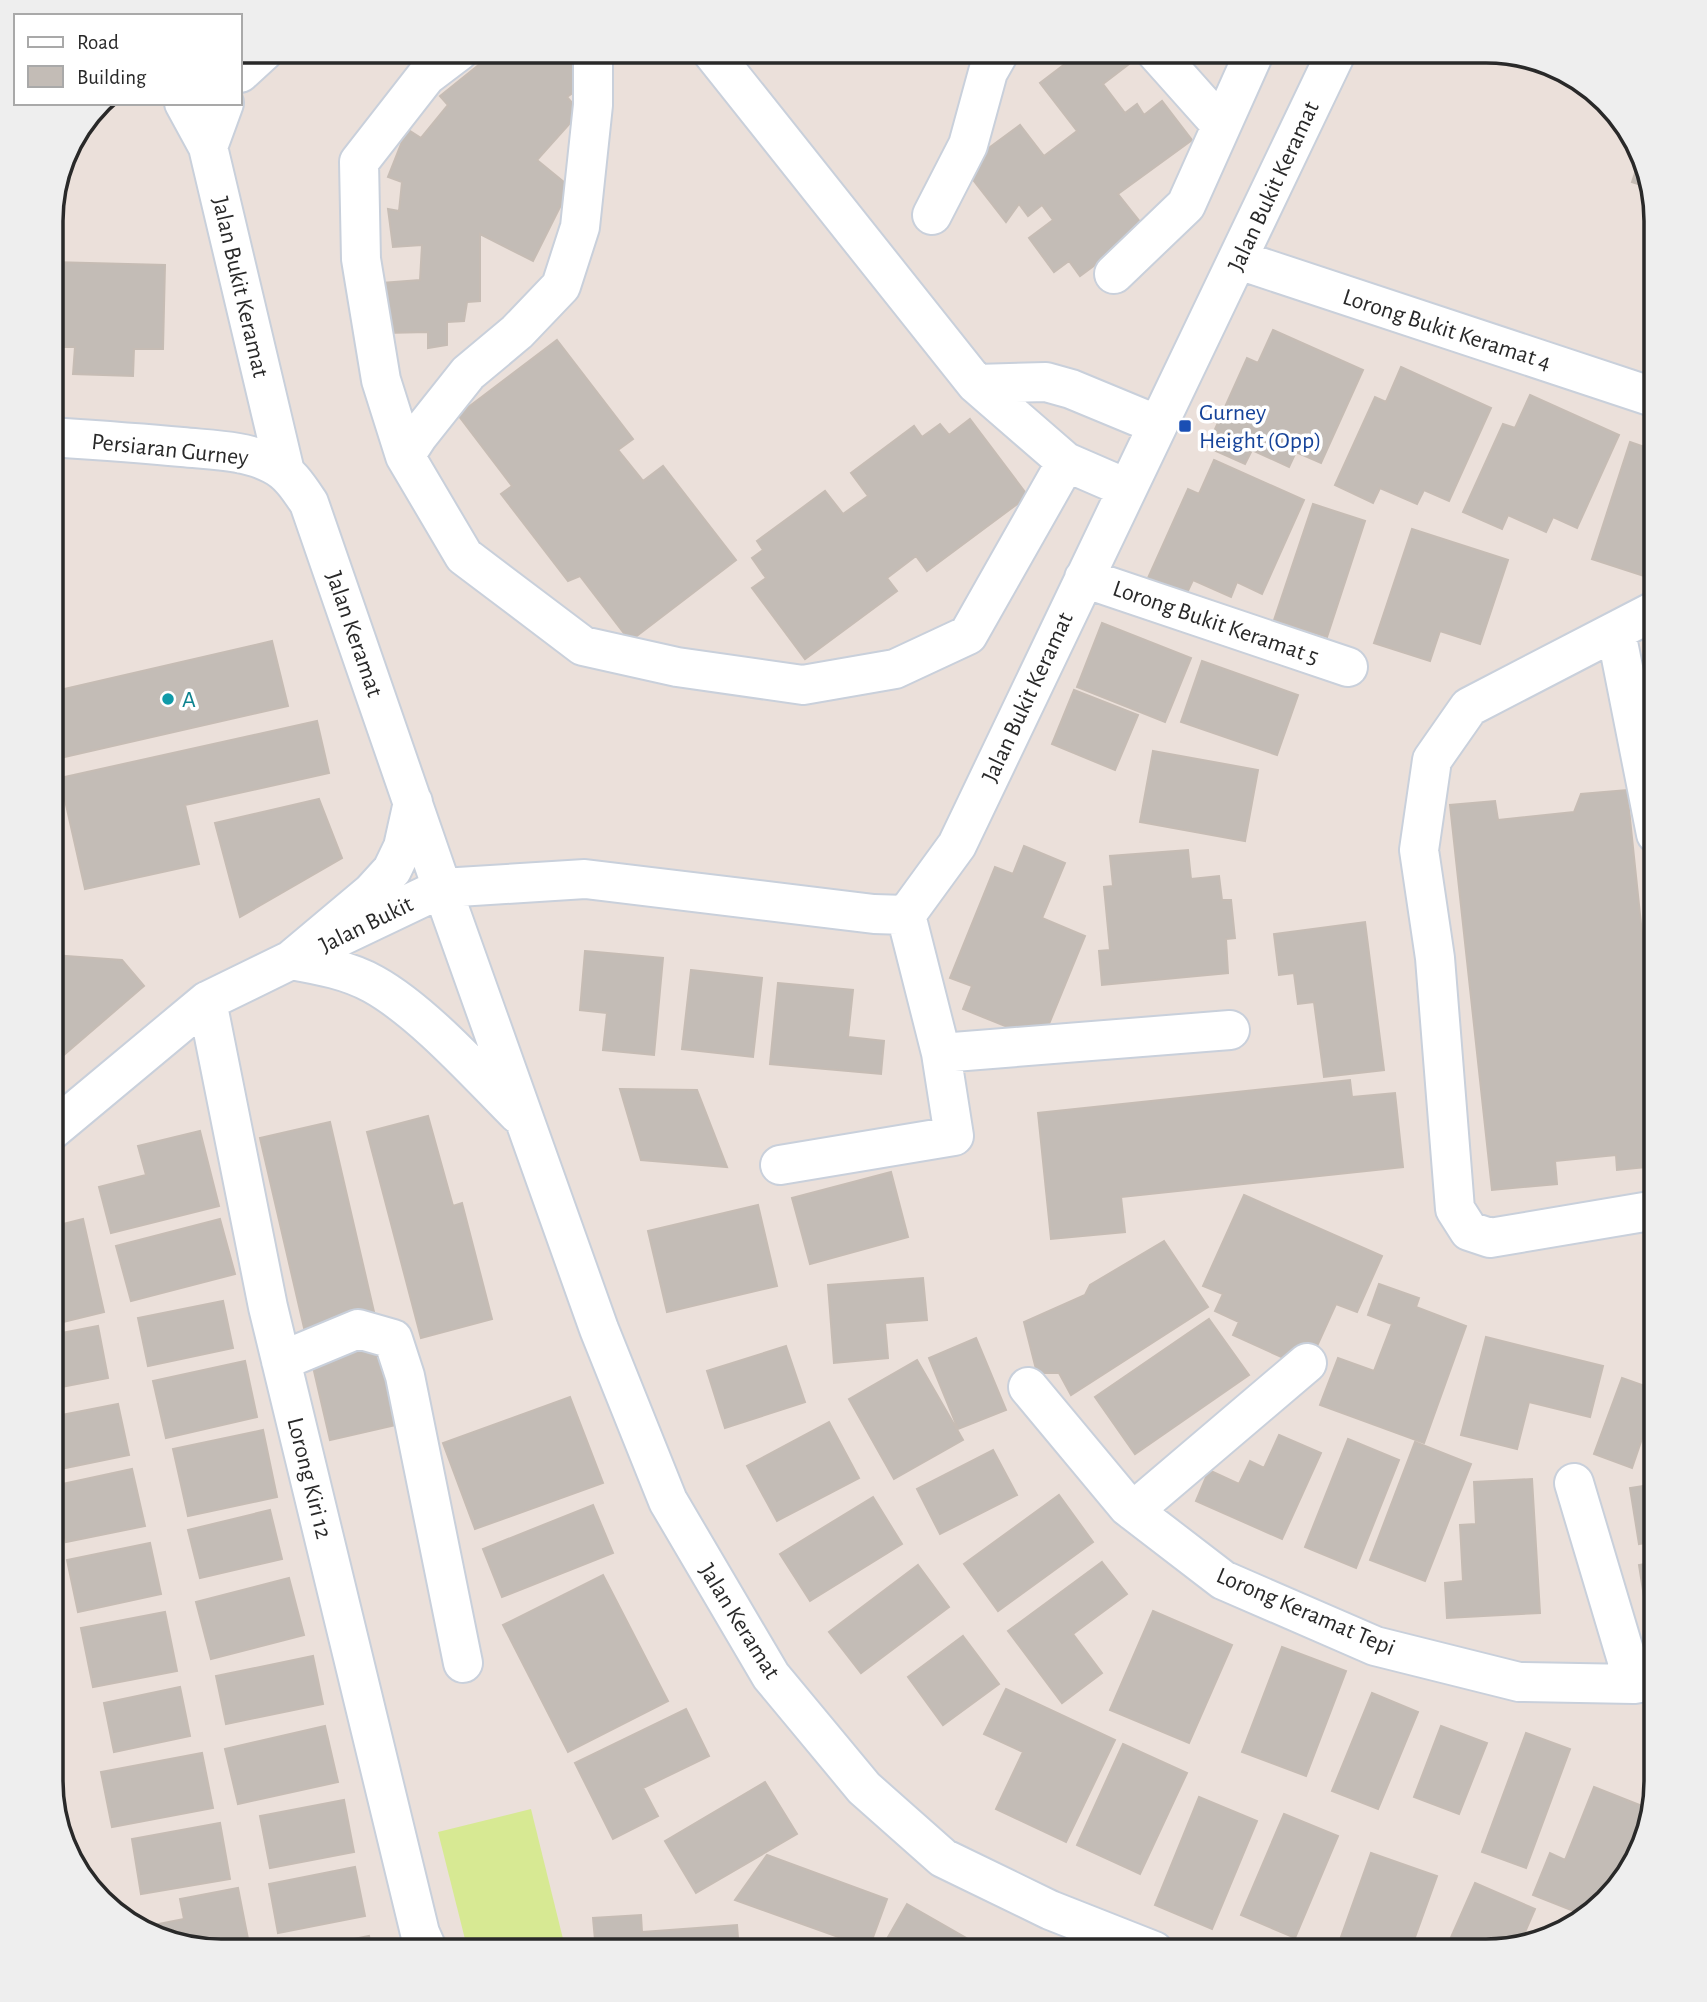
<svg xmlns="http://www.w3.org/2000/svg" width="1707" height="2002" viewBox="0 0 1707 2002" font-family="'Alegreya Sans',sans-serif">
	<rect width="100%" height="100%" fill="#ebe0da"/>
	<!-- pitch -->
	<path fill="#d7e993" d="M 531,1809 L 566,1951 L 468,1951 L 438,1832 Z"/>
	<!-- building -->
	<path fill="#c3bcb6" stroke="#c6bcb4" stroke-width="2" d="M 496,51 L 579,51 L 583,56 L 572,68 L 589,82 L 567,97 L 580,112 L 537,160 L 570,187 L 533,261 L 480,234 L 480,301 L 467,302 L 464,321 L 447,322 L 447,345 L 428,348 L 428,332 L 385,333 L 382,283 L 420,280 L 422,245 L 393,247 L 388,209 L 399,211 L 402,182 L 388,177 L 407,129 L 421,138 L 448,105 L 440,96 Z
		M 1082,51 L 1099,51 L 1102,55 L 1106,51 L 1119,51 L 1129,64 L 1103,84 L 1125,113 L 1137,104 L 1144,115 L 1162,101 L 1192,140 L 1118,194 L 1145,228 L 1080,276 L 1069,261 L 1054,272 L 1029,238 L 1053,220 L 1042,205 L 1028,216 L 1019,204 L 1006,222 L 963,167 L 1020,125 L 1044,156 L 1077,131 L 1040,83 Z
		M 1641,155 L 1647,166 L 1651,188 L 1632,182 Z
		M 51,262 L 165,265 L 163,349 L 134,349 L 133,376 L 73,374 L 75,347 L 51,347 Z
		M 1273,330 L 1363,370 L 1321,463 L 1296,452 L 1289,467 L 1252,450 L 1245,464 L 1207,447 L 1247,358 L 1258,363 Z
		M 557,340 L 633,439 L 618,450 L 643,481 L 663,466 L 736,560 L 630,641 L 580,576 L 568,581 L 501,494 L 512,486 L 458,415 Z
		M 1401,367 L 1491,408 L 1449,501 L 1424,490 L 1417,504 L 1380,488 L 1373,503 L 1335,485 L 1375,397 L 1386,402 Z
		M 1530,395 L 1619,435 L 1577,528 L 1553,517 L 1546,532 L 1508,515 L 1502,529 L 1463,512 L 1503,424 L 1515,428 Z
		M 970,419 L 1028,496 L 927,571 L 916,556 L 887,578 L 897,591 L 805,659 L 752,588 L 766,578 L 752,558 L 763,550 L 757,541 L 825,491 L 843,514 L 868,496 L 851,473 L 914,426 L 922,437 L 940,424 L 949,435 Z
		M 1630,442 L 1656,451 L 1656,538 L 1644,576 L 1592,559 Z
		M 1214,460 L 1304,500 L 1262,594 L 1237,582 L 1231,597 L 1193,580 L 1186,595 L 1148,578 L 1188,489 L 1199,494 Z
		M 1313,504 L 1365,521 L 1327,637 L 1274,620 Z
		M 1412,529 L 1508,560 L 1480,644 L 1440,631 L 1430,661 L 1374,643 Z
		M 1102,623 L 1191,658 L 1165,722 L 1077,687 Z
		M 272,641 L 288,706 L 60,758 L 51,718 L 51,692 Z
		M 1202,661 L 1298,695 L 1277,755 L 1181,722 Z
		M 1074,690 L 1138,715 L 1115,770 L 1052,744 Z
		M 317,721 L 329,773 L 185,805 L 199,864 L 85,889 L 60,778 Z
		M 1153,751 L 1258,770 L 1245,841 L 1140,822 Z
		M 1627,790 L 1656,1067 L 1656,1166 L 1617,1170 L 1616,1155 L 1555,1161 L 1557,1184 L 1492,1190 L 1450,805 L 1495,801 L 1498,820 L 1574,812 L 1581,794 Z
		M 319,799 L 342,858 L 240,917 L 215,823 Z
		M 1024,846 L 1065,863 L 1042,918 L 1085,936 L 1042,1041 L 963,1009 L 972,986 L 950,978 L 995,867 L 1013,874 Z
		M 1188,850 L 1191,879 L 1219,876 L 1222,900 L 1231,900 L 1235,938 L 1226,939 L 1228,973 L 1102,985 L 1099,951 L 1110,950 L 1104,887 L 1113,886 L 1110,856 Z
		M 1365,922 L 1384,1070 L 1324,1077 L 1314,1002 L 1298,1004 L 1294,973 L 1279,975 L 1274,934 Z
		M 585,951 L 663,958 L 654,1055 L 603,1050 L 607,1013 L 580,1010 Z
		M 52,955 L 122,960 L 144,986 L 51,1066 Z
		M 691,970 L 762,978 L 753,1057 L 682,1049 Z
		M 778,983 L 853,990 L 848,1037 L 884,1041 L 881,1074 L 770,1064 Z
		M 1350,1080 L 1352,1097 L 1395,1093 L 1403,1167 L 1121,1197 L 1125,1232 L 1051,1239 L 1038,1113 Z
		M 620,1089 L 697,1090 L 727,1167 L 641,1160 Z
		M 428,1116 L 453,1206 L 462,1203 L 492,1319 L 421,1338 L 367,1132 Z
		M 330,1122 L 400,1424 L 330,1440 L 260,1138 Z
		M 200,1131 L 219,1206 L 111,1233 L 99,1187 L 146,1175 L 138,1146 Z
		M 891,1172 L 908,1237 L 810,1264 L 792,1198 Z
		M 1244,1195 L 1382,1256 L 1357,1312 L 1336,1304 L 1313,1355 L 1294,1347 L 1288,1360 L 1233,1335 L 1239,1322 L 1215,1311 L 1223,1294 L 1203,1286 Z
		M 758,1205 L 777,1286 L 667,1312 L 648,1231 Z
		M 83,1219 L 104,1312 L 51,1325 L 51,1227 Z
		M 220,1219 L 235,1274 L 131,1301 L 116,1246 Z
		M 1164,1241 L 1208,1307 L 1071,1395 L 1059,1373 L 1037,1373 L 1024,1322 L 1085,1295 L 1090,1285 Z
		M 923,1278 L 927,1320 L 885,1323 L 888,1358 L 834,1363 L 828,1285 Z
		M 1379,1284 L 1419,1298 L 1416,1307 L 1466,1326 L 1424,1443 L 1320,1405 L 1338,1358 L 1374,1371 L 1392,1324 L 1368,1315 Z
		M 223,1301 L 233,1348 L 148,1366 L 138,1318 Z
		M 1209,1319 L 1249,1375 L 1135,1454 L 1095,1397 Z
		M 98,1326 L 108,1378 L 51,1389 L 51,1335 Z
		M 1486,1337 L 1603,1366 L 1590,1417 L 1529,1402 L 1517,1449 L 1461,1435 Z
		M 976,1338 L 1006,1410 L 958,1429 L 929,1358 Z
		M 786,1346 L 805,1402 L 725,1428 L 707,1371 Z
		M 917,1360 L 963,1440 L 894,1479 L 849,1399 Z
		M 245,1361 L 257,1417 L 166,1438 L 153,1381 Z
		M 1622,1378 L 1656,1390 L 1656,1434 L 1645,1430 L 1632,1468 L 1594,1454 Z
		M 570,1397 L 603,1483 L 475,1529 L 443,1443 Z
		M 118,1404 L 129,1455 L 51,1471 L 51,1417 Z
		M 829,1422 L 859,1478 L 777,1521 L 747,1466 Z
		M 263,1430 L 277,1497 L 188,1516 L 173,1449 Z
		M 1279,1435 L 1321,1453 L 1282,1539 L 1196,1501 L 1209,1470 L 1239,1484 L 1250,1461 L 1264,1468 Z
		M 1348,1439 L 1399,1460 L 1356,1568 L 1305,1547 Z
		M 1415,1442 L 1471,1464 L 1425,1581 L 1370,1560 Z
		M 993,1450 L 1017,1495 L 940,1534 L 917,1489 Z
		M 1656,1468 L 1656,1541 L 1639,1544 L 1630,1488 L 1656,1484 L 1654,1469 Z
		M 132,1469 L 145,1526 L 66,1542 L 53,1486 Z
		M 1532,1479 L 1540,1613 L 1447,1618 L 1445,1583 L 1463,1581 L 1460,1525 L 1476,1524 L 1474,1482 Z
		M 1059,1495 L 1093,1542 L 998,1611 L 964,1564 Z
		M 873,1497 L 902,1544 L 810,1601 L 780,1554 Z
		M 593,1505 L 613,1553 L 502,1597 L 483,1549 Z
		M 270,1510 L 282,1559 L 200,1578 L 188,1530 Z
		M 150,1543 L 161,1594 L 78,1612 L 67,1560 Z
		M 1102,1562 L 1127,1594 L 1073,1634 L 1102,1673 L 1062,1703 L 1008,1631 Z
		M 1656,1562 L 1656,1615 L 1647,1616 L 1639,1565 Z
		M 918,1565 L 949,1607 L 861,1673 L 829,1632 Z
		M 603,1575 L 668,1701 L 568,1752 L 503,1625 Z
		M 289,1578 L 304,1635 L 211,1659 L 196,1602 Z
		M 1153,1611 L 1232,1645 L 1189,1743 L 1110,1710 Z
		M 165,1612 L 177,1671 L 93,1687 L 81,1628 Z
		M 963,1636 L 999,1684 L 943,1725 L 908,1677 Z
		M 1282,1647 L 1346,1671 L 1306,1776 L 1242,1752 Z
		M 313,1656 L 323,1704 L 226,1724 L 216,1676 Z
		M 180,1687 L 190,1736 L 114,1752 L 104,1703 Z
		M 1006,1689 L 1115,1740 L 1066,1842 L 996,1809 L 1023,1752 L 984,1734 Z
		M 1372,1693 L 1418,1712 L 1378,1809 L 1332,1791 Z
		M 686,1709 L 709,1756 L 643,1788 L 658,1816 L 613,1839 L 575,1763 Z
		M 325,1726 L 338,1782 L 238,1804 L 225,1749 Z
		M 1441,1726 L 1487,1743 L 1459,1814 L 1414,1797 Z
		M 1526,1733 L 1570,1749 L 1526,1868 L 1482,1852 Z
		M 1123,1744 L 1187,1773 L 1140,1874 L 1077,1845 Z
		M 202,1753 L 213,1808 L 112,1827 L 101,1772 Z
		M 765,1782 L 797,1834 L 696,1893 L 665,1841 Z
		M 1594,1787 L 1650,1809 L 1624,1875 L 1589,1917 L 1533,1895 L 1550,1853 L 1565,1860 Z
		M 1199,1797 L 1257,1821 L 1212,1929 L 1155,1905 Z
		M 344,1800 L 354,1852 L 270,1868 L 260,1816 Z
		M 1284,1814 L 1338,1836 L 1295,1938 L 1241,1915 Z
		M 220,1823 L 230,1879 L 141,1894 L 132,1839 Z
		M 1371,1853 L 1437,1876 L 1410,1951 L 1336,1951 Z
		M 767,1855 L 887,1899 L 869,1948 L 735,1900 Z
		M 355,1867 L 365,1916 L 278,1933 L 269,1884 Z
		M 1475,1883 L 1535,1909 L 1519,1946 L 1486,1951 L 1445,1951 Z
		M 238,1888 L 249,1944 L 216,1950 L 145,1933 L 138,1928 L 184,1919 L 180,1899 Z
		M 907,1904 L 989,1951 L 880,1951 Z
		M 641,1915 L 642,1932 L 737,1925 L 739,1951 L 596,1951 L 593,1918 Z
		M 369,1936 L 372,1951 L 295,1951 Z"/>
	<g fill="none" stroke-linecap="round" stroke-linejoin="round">
		<!-- minor casing -->
		<g stroke="#c9d0db" stroke-width="42">
			<path id="minor" d="M 459,51 L 426,76 L 359,162 L 361,259 L 381,380 L 405,456 L 464,556 L 583,646 L 677,667 L 803,685 L 895,669 L 968,635 L 1066,462
				M 711,51 L 976,384 L 1066,462 L 1126,488
				M 1155,51 L 1221,125
				M 240,73 L 264,51
				M 184,103 L 208,147
				M 224,103 L 208,147 L 285,472
				M 932,215 L 968,145 L 988,72 L 1000,51
				M 1239,260 L 1656,398
				M 1114,274 L 1186,205 L 1255,51
				M 976,384 L 1046,382 L 1071,389 L 1158,425
				M 51,437 C 95,440 138,443 182,447 C 210,450 246,450 272,464 C 289,472 299,488 309,503 L 442,888 L 599,1329 L 668,1501 L 771,1676 L 864,1788 L 943,1858 L 1050,1910 L 1154,1951
				M 405,456 L 418,436 L 468,373 L 517,332 L 561,286 L 580,227 L 593,105 L 593,51
				M 1084,578 L 1348,667
				M 1656,610 L 1469,707 L 1432,760 L 1419,850 L 1435,958 L 1455,1209 L 1469,1231 L 1490,1238 L 1656,1210
				M 1616,632 L 1656,834
				M 906,915 L 957,845 L 1337,51
				M 906,915 L 941,1053 L 1230,1030
				M 291,960 L 442,888 L 585,879 L 874,914 L 906,915
				M 291,960 C 319,965 348,970 373,984 C 422,1011 478,1074 518,1114
				M 207,1001 L 268,1307 L 420,1933 L 428,1951
				M 51,1131 L 207,1001 L 291,960 L 372,892 L 392,870 L 403,847 L 413,802
				M 780,1165 L 954,1136 L 941,1053
				M 281,1361 L 358,1329 L 393,1339 L 405,1376 L 463,1663
				M 1028,1387 L 1128,1507 L 1223,1580 L 1375,1646 L 1519,1682 L 1634,1684 L 1656,1680
				M 1574,1483 L 1634,1684
				M 1133,1511 L 1307,1363"/>
		</g>
		<!-- minor -->
		<use href="#minor" stroke="#fff" stroke-width="38"/>
	</g>
	<!-- markers -->
	<rect fill="#1a4fb4" stroke="#fff" stroke-width="2.5" x="1178" y="419" width="14" height="14" rx="3.5"/>
	<circle fill="#0f9aa8" stroke="#fff" stroke-width="2.5" cx="168" cy="699" r="7"/>
	<g text-anchor="middle" stroke-width="7" stroke-linejoin="round" paint-order="stroke">
		<!-- street labels -->
		<g font-size="24" fill="#292929" stroke="#fff">
			<text transform="translate(1273 186) rotate(-65)" y="8">Jalan Bukit Keramat</text>
			<text transform="translate(241 287) rotate(77)" y="8">Jalan Bukit Keramat</text>
			<text transform="translate(1447 329) rotate(18)" y="8">Lorong Bukit Keramat 4</text>
			<text transform="translate(170 449) rotate(6)" y="8">Persiaran Gurney</text>
			<text transform="translate(1216 622) rotate(19)" y="8">Lorong Bukit Keramat 5</text>
			<text transform="translate(355 634) rotate(71)" y="8">Jalan Keramat</text>
			<text transform="translate(1027 697) rotate(-65)" y="8">Jalan Bukit Keramat</text>
			<text transform="translate(366 924) rotate(-26)" y="8">Jalan Bukit</text>
			<text transform="translate(310 1478) rotate(76)" y="8">Lorong Kiri 12</text>
			<text transform="translate(1306 1611) rotate(23)" y="8">Lorong Keramat Tepi</text>
			<text transform="translate(740 1621) rotate(58)" y="8">Jalan Keramat</text>
		</g>
		<!-- transit labels -->
		<g font-size="24" fill="#164399" stroke="#fff" text-anchor="start">
			<text x="1199" y="420">Gurney<tspan x="1199" dy="28">Height (Opp)</tspan></text>
		</g>
		<!-- culture labels -->
		<g font-size="24" fill="#0d838f" stroke="#fff" text-anchor="start">
			<text x="182" y="707">A</text>
		</g>
	</g>
	<!-- crop -->
	<path d="M0 0H1707V2002H0ZM221 63H1486A158 158 0 0 1 1644 221V1781A158 158 0 0 1 1486 1939H221A158 158 0 0 1 63 1781V221A158 158 0 0 1 221 63Z" fill="#eee" fill-rule="evenodd"/>
	<path fill="none" stroke="#292929" stroke-width="3.5" d="M221 63H1486A158 158 0 0 1 1644 221V1781A158 158 0 0 1 1486 1939H221A158 158 0 0 1 63 1781V221A158 158 0 0 1 221 63Z"/>
	<!-- legend -->
	<rect x="14" y="14" width="228" height="91" fill="#ffffff" stroke="#a9a9a9" stroke-width="2"/>
	<rect x="28" y="37" width="35" height="10" fill="#ffffff" stroke="#a9a9a9" stroke-width="2"/>
	<text x="77" y="49" font-size="21" fill="#292929">Road</text>
	<rect x="28" y="66" width="35" height="21" fill="#c3bcb6" stroke="#a9a9a9" stroke-width="2"/>
	<text x="77" y="84" font-size="21" fill="#292929">Building</text>
</svg>
